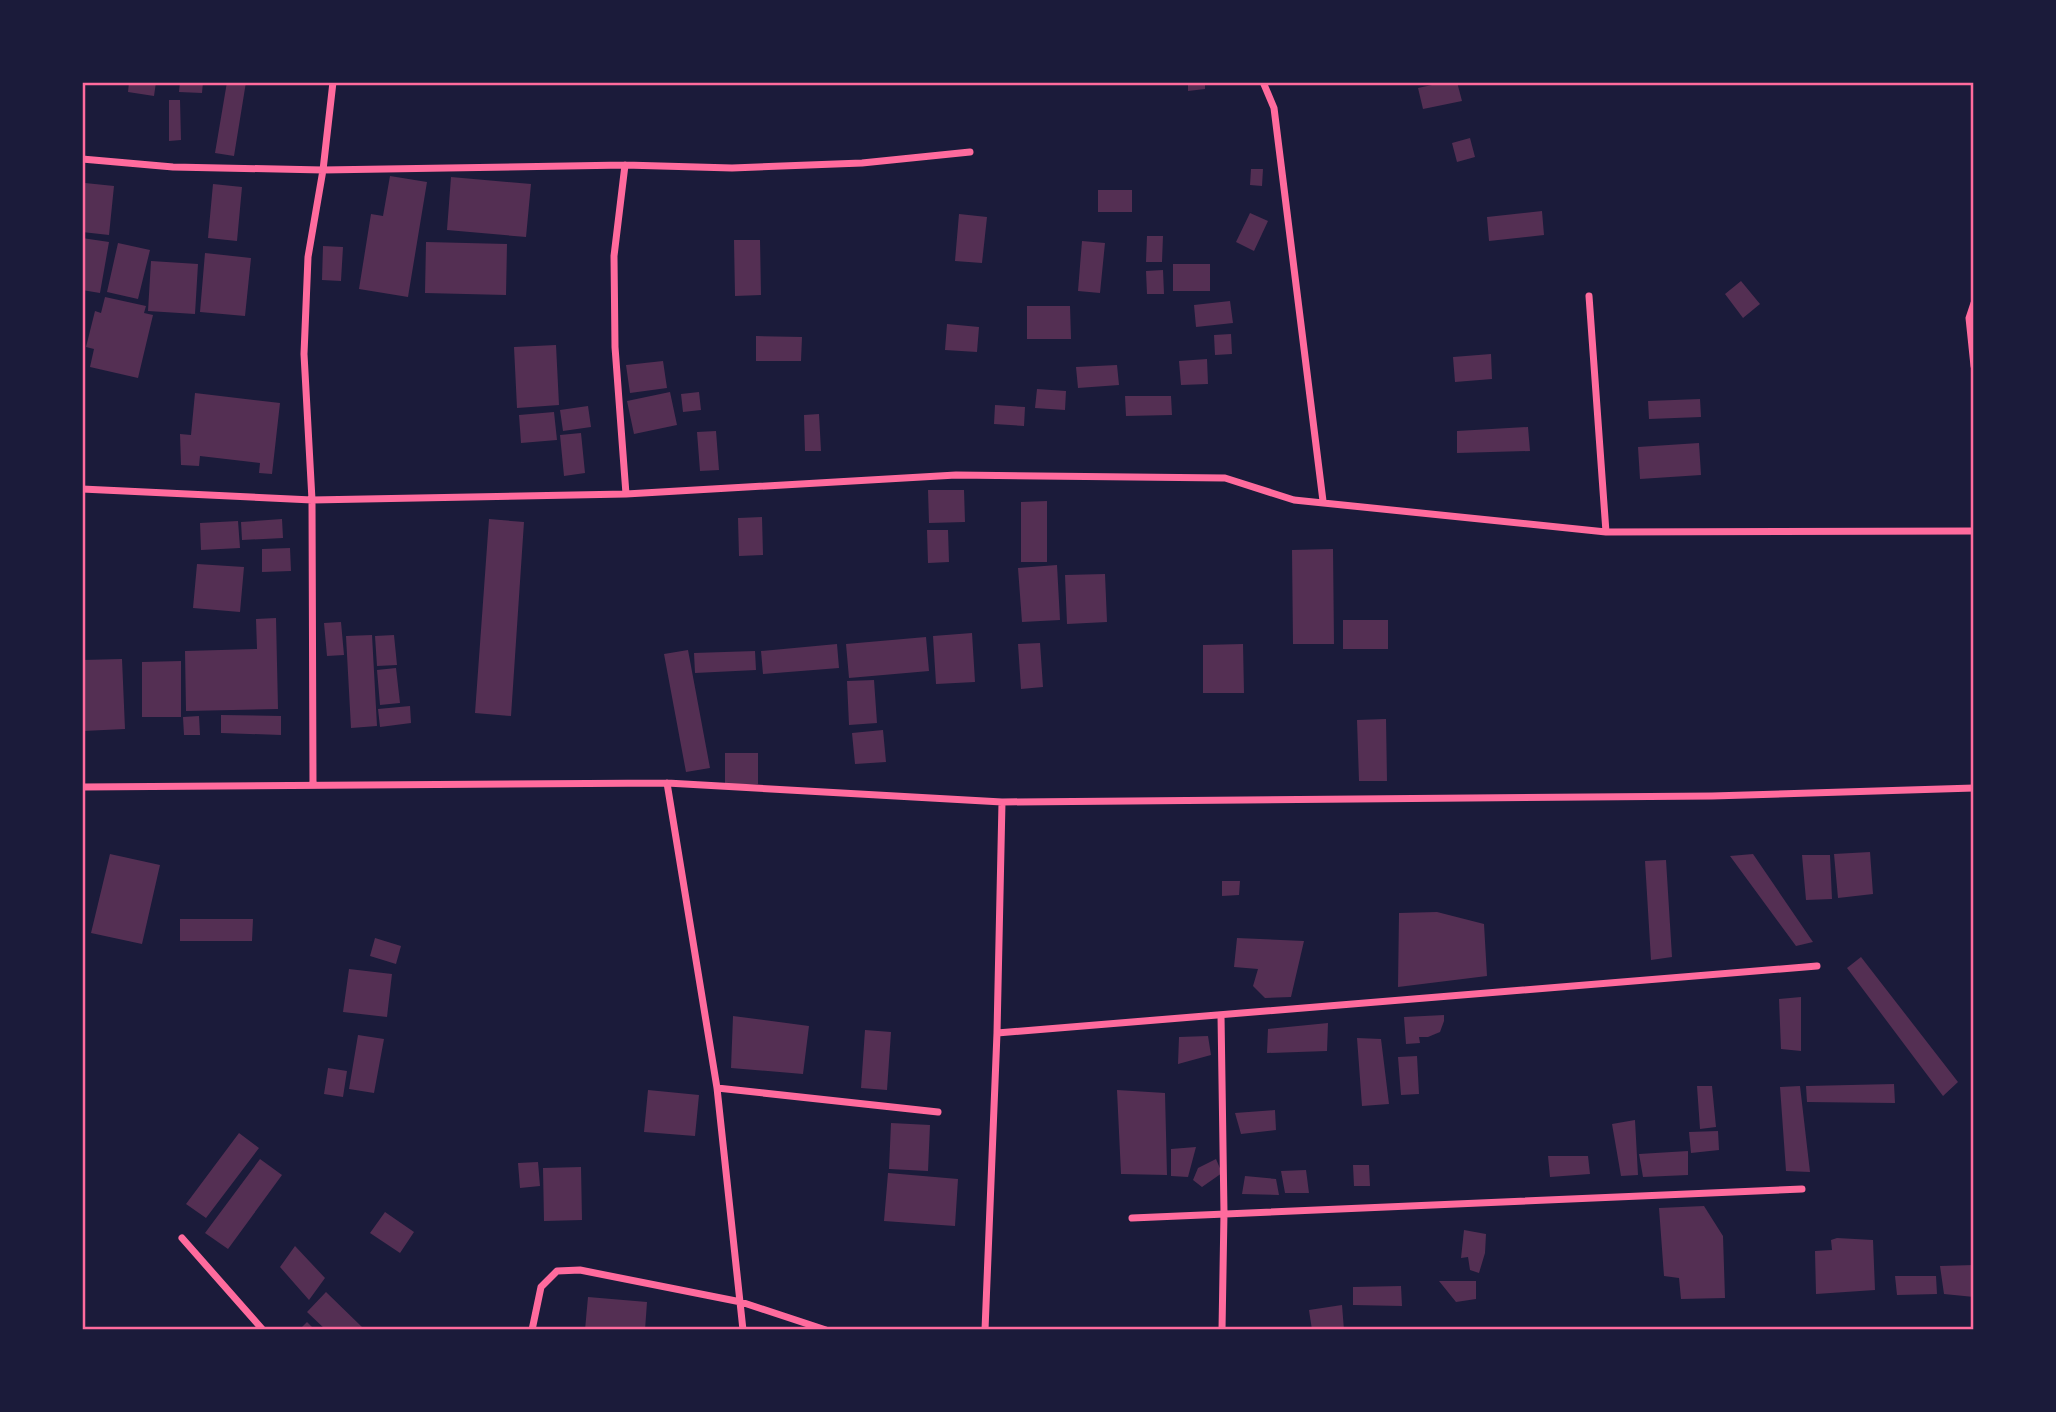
<svg xmlns="http://www.w3.org/2000/svg" width="2056" height="1412" viewBox="0 0 2056 1412" font-family="Karla,sans-serif">
	<rect width="100%" height="100%" fill="#1b1b3a"/>
	<!-- building -->
	<path fill="#542f53" d="M 129,82 L 156,82 L 154,96 L 128,92 Z
		M 180,82 L 203,82 L 202,93 L 179,92 Z
		M 227,82 L 246,82 L 234,156 L 215,153 Z
		M 1188,82 L 1205,82 L 1205,89 L 1188,91 Z
		M 1446,82 L 1457,82 L 1462,101 L 1423,109 L 1418,88 Z
		M 169,100 L 180,100 L 181,140 L 169,141 Z
		M 1470,138 L 1475,157 L 1457,162 L 1452,143 Z
		M 1251,169 L 1263,169 L 1262,186 L 1250,185 Z
		M 390,176 L 427,182 L 408,297 L 359,289 L 371,214 L 383,216 Z
		M 451,177 L 531,184 L 526,237 L 447,230 Z
		M 85,183 L 114,186 L 109,235 L 82,232 Z
		M 213,184 L 242,187 L 237,241 L 208,238 Z
		M 1098,190 L 1132,190 L 1132,212 L 1098,212 Z
		M 1542,211 L 1544,235 L 1489,241 L 1487,217 Z
		M 1250,213 L 1268,221 L 1254,251 L 1236,242 Z
		M 959,214 L 987,217 L 982,263 L 955,261 Z
		M 1147,236 L 1163,236 L 1162,262 L 1146,262 Z
		M 82,238 L 109,242 L 100,293 L 82,290 L 85,267 L 82,266 Z
		M 734,240 L 760,240 L 761,295 L 735,296 Z
		M 1082,241 L 1105,243 L 1100,293 L 1078,291 Z
		M 426,242 L 507,244 L 506,295 L 425,293 Z
		M 118,243 L 150,250 L 138,299 L 107,292 Z
		M 323,246 L 343,247 L 341,281 L 322,280 Z
		M 205,253 L 251,258 L 245,316 L 200,312 Z
		M 151,261 L 198,264 L 195,314 L 148,311 Z
		M 1173,264 L 1210,264 L 1210,291 L 1173,291 Z
		M 1163,270 L 1164,294 L 1147,294 L 1146,271 Z
		M 1741,281 L 1760,304 L 1743,318 L 1725,294 Z
		M 105,297 L 146,306 L 144,313 L 153,315 L 138,378 L 90,367 L 94,349 L 86,347 L 95,311 L 101,313 Z
		M 1230,301 L 1233,323 L 1196,327 L 1194,305 Z
		M 1027,306 L 1070,306 L 1071,339 L 1027,339 Z
		M 947,324 L 979,327 L 977,352 L 945,350 Z
		M 1231,334 L 1232,354 L 1215,355 L 1214,335 Z
		M 756,336 L 802,337 L 801,361 L 756,361 Z
		M 556,345 L 559,405 L 517,408 L 514,347 Z
		M 1491,354 L 1492,379 L 1455,382 L 1453,357 Z
		M 1207,359 L 1208,384 L 1181,385 L 1179,361 Z
		M 663,361 L 667,388 L 630,393 L 626,365 Z
		M 1117,365 L 1119,385 L 1078,388 L 1076,367 Z
		M 1037,389 L 1066,391 L 1065,410 L 1035,408 Z
		M 670,392 L 677,425 L 634,434 L 627,401 Z
		M 699,392 L 701,410 L 683,412 L 681,394 Z
		M 195,393 L 280,403 L 272,474 L 259,473 L 260,463 L 200,456 L 199,466 L 181,465 L 180,434 L 191,435 Z
		M 1125,396 L 1171,396 L 1172,415 L 1126,416 Z
		M 1700,399 L 1701,417 L 1649,419 L 1648,401 Z
		M 995,405 L 1025,407 L 1024,426 L 994,424 Z
		M 588,406 L 591,427 L 563,431 L 560,410 Z
		M 554,412 L 557,440 L 521,443 L 519,415 Z
		M 819,414 L 821,451 L 805,451 L 804,415 Z
		M 1528,427 L 1530,451 L 1457,453 L 1457,431 Z
		M 716,431 L 719,470 L 700,471 L 697,432 Z
		M 581,433 L 585,473 L 564,476 L 560,435 Z
		M 1699,443 L 1701,475 L 1640,479 L 1638,447 Z
		M 928,490 L 964,490 L 965,522 L 929,523 Z
		M 1047,501 L 1047,562 L 1021,562 L 1021,502 Z
		M 762,517 L 763,555 L 739,556 L 738,518 Z
		M 282,519 L 283,538 L 242,540 L 241,522 Z
		M 489,519 L 524,522 L 511,716 L 475,713 Z
		M 238,521 L 240,548 L 201,550 L 200,523 Z
		M 927,530 L 948,530 L 949,562 L 928,563 Z
		M 290,548 L 291,571 L 262,572 L 262,549 Z
		M 1333,549 L 1334,644 L 1293,644 L 1292,550 Z
		M 197,564 L 244,567 L 240,612 L 193,608 Z
		M 1057,565 L 1060,620 L 1022,622 L 1018,568 Z
		M 1105,574 L 1107,622 L 1067,624 L 1065,575 Z
		M 276,618 L 278,709 L 186,711 L 185,651 L 257,649 L 256,619 Z
		M 1343,620 L 1388,620 L 1388,649 L 1343,649 Z
		M 341,622 L 344,655 L 327,656 L 324,623 Z
		M 972,633 L 975,682 L 936,684 L 933,636 Z
		M 372,635 L 377,726 L 351,728 L 346,636 Z
		M 394,635 L 397,665 L 377,666 L 375,636 Z
		M 926,637 L 929,671 L 849,678 L 846,644 Z
		M 1040,643 L 1043,687 L 1021,689 L 1018,644 Z
		M 837,644 L 839,668 L 763,674 L 761,651 Z
		M 1243,644 L 1244,693 L 1203,693 L 1203,645 Z
		M 688,650 L 710,768 L 686,772 L 664,654 Z
		M 755,651 L 756,670 L 695,673 L 694,653 Z
		M 122,659 L 125,729 L 83,731 L 82,660 Z
		M 181,661 L 181,717 L 142,717 L 142,662 Z
		M 396,668 L 400,703 L 380,705 L 377,670 Z
		M 874,680 L 877,723 L 849,725 L 847,681 Z
		M 410,706 L 411,723 L 380,727 L 378,709 Z
		M 221,715 L 281,716 L 281,735 L 221,733 Z
		M 199,716 L 200,735 L 184,735 L 183,717 Z
		M 1386,719 L 1387,781 L 1359,781 L 1357,720 Z
		M 883,730 L 886,762 L 855,764 L 852,733 Z
		M 725,753 L 758,753 L 758,784 L 725,784 Z
		M 1870,852 L 1873,894 L 1838,898 L 1834,854 Z
		M 110,854 L 160,865 L 142,944 L 91,933 Z
		M 1753,854 L 1813,942 L 1796,946 L 1730,856 Z
		M 1802,855 L 1830,855 L 1832,899 L 1806,900 Z
		M 1666,860 L 1672,957 L 1651,960 L 1645,861 Z
		M 1222,881 L 1240,881 L 1239,895 L 1222,896 Z
		M 1437,912 L 1484,924 L 1487,976 L 1398,987 L 1399,913 Z
		M 180,919 L 253,919 L 252,941 L 180,941 Z
		M 375,938 L 401,946 L 396,964 L 370,956 Z
		M 1237,938 L 1304,941 L 1291,997 L 1265,998 L 1253,986 L 1258,969 L 1234,967 Z
		M 1861,957 L 1958,1082 L 1943,1096 L 1847,968 Z
		M 349,969 L 392,974 L 387,1017 L 343,1012 Z
		M 1801,997 L 1801,1051 L 1781,1049 L 1779,999 Z
		M 1444,1015 L 1444,1021 L 1440,1032 L 1428,1037 L 1419,1037 L 1420,1043 L 1406,1044 L 1404,1017 Z
		M 733,1016 L 809,1026 L 803,1074 L 731,1068 Z
		M 1328,1023 L 1327,1051 L 1267,1053 L 1268,1029 Z
		M 865,1030 L 891,1032 L 887,1090 L 861,1088 Z
		M 358,1035 L 384,1039 L 374,1093 L 349,1089 Z
		M 1208,1036 L 1211,1055 L 1178,1064 L 1179,1037 Z
		M 1357,1038 L 1381,1039 L 1389,1104 L 1362,1106 Z
		M 1417,1056 L 1419,1094 L 1401,1095 L 1398,1057 Z
		M 328,1068 L 347,1071 L 343,1097 L 324,1094 Z
		M 1894,1084 L 1895,1103 L 1807,1102 L 1806,1086 Z
		M 1697,1086 L 1712,1086 L 1716,1127 L 1700,1129 Z
		M 1800,1086 L 1810,1172 L 1786,1171 L 1780,1087 Z
		M 648,1090 L 699,1095 L 695,1136 L 644,1132 Z
		M 1117,1090 L 1165,1093 L 1167,1175 L 1121,1174 Z
		M 1275,1110 L 1276,1130 L 1241,1134 L 1235,1113 Z
		M 1635,1120 L 1638,1175 L 1621,1176 L 1612,1124 Z
		M 891,1123 L 930,1125 L 928,1171 L 889,1169 Z
		M 1718,1131 L 1719,1150 L 1691,1153 L 1689,1132 Z
		M 239,1133 L 259,1148 L 206,1218 L 186,1204 Z
		M 1196,1147 L 1188,1177 L 1171,1176 L 1171,1149 Z
		M 1688,1151 L 1688,1175 L 1643,1177 L 1639,1154 Z
		M 1548,1156 L 1588,1156 L 1590,1174 L 1550,1177 Z
		M 260,1159 L 282,1175 L 228,1249 L 205,1233 Z
		M 1216,1159 L 1222,1173 L 1202,1187 L 1193,1180 L 1198,1168 Z
		M 538,1162 L 540,1186 L 520,1188 L 518,1163 Z
		M 1353,1165 L 1369,1165 L 1370,1186 L 1354,1186 Z
		M 581,1167 L 582,1220 L 544,1221 L 543,1168 Z
		M 1306,1170 L 1309,1193 L 1285,1193 L 1281,1171 Z
		M 888,1173 L 958,1179 L 955,1226 L 884,1221 Z
		M 1245,1176 L 1276,1179 L 1279,1195 L 1242,1194 Z
		M 1704,1206 L 1723,1236 L 1725,1298 L 1681,1299 L 1679,1278 L 1664,1276 L 1659,1208 Z
		M 385,1212 L 414,1232 L 400,1253 L 370,1233 Z
		M 1464,1230 L 1486,1234 L 1485,1253 L 1479,1273 L 1470,1270 L 1468,1257 L 1461,1258 Z
		M 1837,1238 L 1873,1240 L 1875,1290 L 1816,1294 L 1815,1251 L 1832,1250 L 1831,1240 Z
		M 295,1246 L 325,1278 L 309,1300 L 280,1267 Z
		M 1974,1265 L 1974,1297 L 1944,1294 L 1940,1266 Z
		M 1895,1276 L 1936,1276 L 1937,1294 L 1897,1295 Z
		M 1439,1281 L 1476,1281 L 1476,1299 L 1456,1302 Z
		M 1401,1286 L 1402,1306 L 1353,1305 L 1353,1287 Z
		M 326,1292 L 362,1327 L 360,1330 L 326,1330 L 307,1312 Z
		M 588,1297 L 647,1302 L 645,1330 L 585,1330 Z
		M 1342,1305 L 1344,1330 L 1312,1330 L 1309,1310 Z
		M 307,1322 L 315,1330 L 299,1330 Z"/>
	<g fill="none" stroke-linecap="round" stroke-linejoin="round">
		<!-- minor -->
		<path stroke="#ff6b9d" stroke-width="7" d="M 1263,82 L 1274,108 L 1323,501
			M 82,159 L 173,167 L 323,170 L 625,165 L 732,168 L 862,163 L 970,152
			M 1589,296 L 1606,532
			M 1974,303 L 1969,318 L 1974,366
			M 82,489 L 312,500 L 626,494 L 615,347 L 614,256 L 625,165
			M 626,494 L 956,475 L 1225,478 L 1294,500 L 1606,532 L 1974,531
			M 667,783 L 717,1088 L 743,1330
			M 313,785 L 312,500 L 304,354 L 308,257 L 323,170 L 333,82
			M 82,787 L 667,783 L 1002,802 L 1712,796 L 1974,788
			M 1221,1015 L 1224,1213 L 1222,1330
			M 997,1033 L 1817,966
			M 717,1088 L 938,1112
			M 1132,1218 L 1802,1189
			M 182,1238 L 263,1330
			M 532,1330 L 541,1287 L 557,1271 L 580,1270 L 741,1302 L 826,1330
			M 985,1330 L 997,1033 L 1002,802"/>
	</g>
	<!-- border -->
	<rect width="2056" height="1412" fill="none" stroke="#1b1b3a" stroke-width="168"/>
	<rect x="84" y="84" width="1888" height="1244" fill="none" stroke="#ff6b9d" stroke-width="2.5"/>
</svg>
